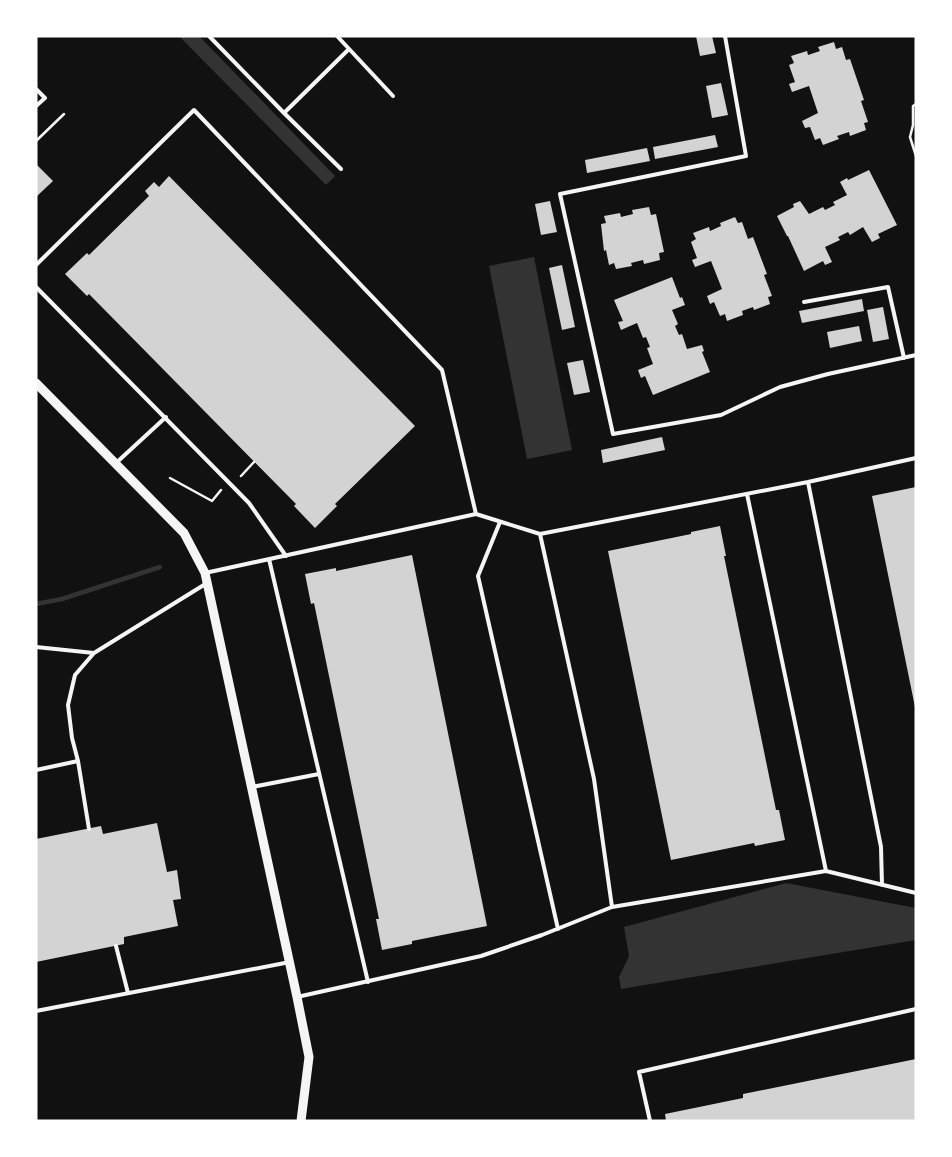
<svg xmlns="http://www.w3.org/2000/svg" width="952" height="1157" viewBox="0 0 952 1157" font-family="Poppins,sans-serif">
	<rect width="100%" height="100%" fill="#111"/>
	<!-- water -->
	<path fill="#333" d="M 179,36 L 199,36 L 335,176 L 326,185 Z
		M 534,257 L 572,450 L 527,459 L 489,266 Z
		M 786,883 L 916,908 L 916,940 L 621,989 L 619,977 L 629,956 L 624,927 Z"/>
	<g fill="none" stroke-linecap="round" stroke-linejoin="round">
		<!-- stream -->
		<path stroke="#333" stroke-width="4.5" d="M 36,604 L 62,599 L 160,567"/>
	</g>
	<!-- building -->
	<path fill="#d3d3d3" d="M 696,36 L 712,36 L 716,53 L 700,56 Z
		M 834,42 L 836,49 L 842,47 L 846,60 L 850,59 L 864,100 L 861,101 L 868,122 L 864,123 L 866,130 L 850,136 L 849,132 L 837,136 L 839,139 L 823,145 L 820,138 L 815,140 L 810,127 L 805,128 L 802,121 L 818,113 L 809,86 L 792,92 L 789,84 L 795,82 L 789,65 L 794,63 L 791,56 L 807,51 L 808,55 L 820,51 L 818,47 Z
		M 721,83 L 728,115 L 712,118 L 706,86 Z
		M 715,135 L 718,147 L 655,159 L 653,147 Z
		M 647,148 L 650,161 L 587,173 L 585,160 Z
		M 36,164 L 53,181 L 36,197 Z
		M 869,170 L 897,225 L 878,234 L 880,238 L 872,242 L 863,227 L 850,235 L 848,232 L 838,237 L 840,240 L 825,247 L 832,262 L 825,265 L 823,261 L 804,271 L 788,236 L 787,236 L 777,216 L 794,207 L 793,204 L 800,201 L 809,214 L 823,207 L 825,210 L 835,205 L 833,202 L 847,195 L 840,182 L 847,178 L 848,180 Z
		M 169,176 L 415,426 L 335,504 L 337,506 L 315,528 L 294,506 L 296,504 L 89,294 L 87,296 L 65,274 L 87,253 L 89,255 L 149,196 L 145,191 L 154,182 L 159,187 Z
		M 550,201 L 557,232 L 541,235 L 535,204 Z
		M 649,207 L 651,215 L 656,214 L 664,252 L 659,253 L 660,260 L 644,264 L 643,260 L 631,263 L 632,266 L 616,269 L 614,263 L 609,265 L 606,250 L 604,251 L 601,224 L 606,223 L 604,216 L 620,213 L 621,217 L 633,214 L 632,210 Z
		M 735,217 L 738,223 L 742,222 L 748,239 L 753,237 L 767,274 L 764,275 L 772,296 L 768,297 L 770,304 L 754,310 L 753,307 L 742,311 L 743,315 L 727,321 L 725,314 L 720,316 L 714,302 L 710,304 L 707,296 L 722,289 L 711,261 L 695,267 L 692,260 L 697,258 L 691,242 L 696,239 L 693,233 L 709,227 L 710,231 L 721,226 L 720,223 Z
		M 562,265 L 575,327 L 562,330 L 549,268 Z
		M 672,277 L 680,298 L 682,297 L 685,305 L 672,310 L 678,324 L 675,326 L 679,335 L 682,334 L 687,349 L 702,345 L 704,351 L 702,352 L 710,372 L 653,395 L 645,376 L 641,378 L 638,370 L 653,364 L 647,348 L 650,347 L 646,337 L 643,338 L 637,323 L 621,330 L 618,322 L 623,321 L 614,300 Z
		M 862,299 L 864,311 L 802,323 L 799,311 Z
		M 883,307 L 889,339 L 873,342 L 867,310 Z
		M 859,326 L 862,341 L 830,348 L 827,332 Z
		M 583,360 L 590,392 L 574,395 L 567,363 Z
		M 662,437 L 665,450 L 603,463 L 601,450 Z
		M 916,487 L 916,707 L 915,707 L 872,496 Z
		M 720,526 L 726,556 L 724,556 L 776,810 L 779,810 L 785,840 L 755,846 L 754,843 L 671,860 L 608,551 L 691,534 L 691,532 Z
		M 412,555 L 487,926 L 412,941 L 412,944 L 382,950 L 376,919 L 379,919 L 314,603 L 311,604 L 305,574 L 336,568 L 336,571 Z
		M 157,823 L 167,872 L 177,870 L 181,899 L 173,900 L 178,926 L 124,937 L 124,944 L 36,962 L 36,839 L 101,826 L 103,834 Z
		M 916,1059 L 916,1121 L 666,1121 L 665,1114 L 743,1098 L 743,1094 Z"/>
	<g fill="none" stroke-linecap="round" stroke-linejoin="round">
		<!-- path -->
		<path stroke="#f5f5f5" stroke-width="2.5" d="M 916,104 L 913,106 L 913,125 L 910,137 L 916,156
			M 36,141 L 64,114
			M 241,476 L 254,462
			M 170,478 L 212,501 L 221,490"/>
		<!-- service -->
		<path stroke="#f5f5f5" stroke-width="4" d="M 209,36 L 284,113 L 341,169
			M 337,36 L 393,96
			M 725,36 L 746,156 L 560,194 L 613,434 L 721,415 L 780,387 L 828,374 L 916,355
			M 36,89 L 45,98 L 36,106
			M 284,113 L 349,49
			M 36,265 L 194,110 L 442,370 L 476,514
			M 36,287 L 249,503 L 286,556
			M 804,302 L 888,287 L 904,358
			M 116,463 L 166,417
			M 808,482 L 881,847 L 882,885
			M 747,494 L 826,871
			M 500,522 L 478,576 L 558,929
			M 540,534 L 594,779 L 612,907 L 826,871 L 916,893
			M 269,559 L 368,982
			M 205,573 L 476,514 L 540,534 L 808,482 L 916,458
			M 36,647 L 94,653
			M 36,770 L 78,761
			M 252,787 L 319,774
			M 89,829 L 78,761 L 72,738 L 68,705 L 75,675 L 94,653 L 207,583
			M 116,946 L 128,993
			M 297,997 L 481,956 L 542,935 L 612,907
			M 36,1011 L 290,962
			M 650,1121 L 639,1072 L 916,1009"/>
		<!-- tertiary -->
		<path stroke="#f5f5f5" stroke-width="9" d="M 36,383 L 184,533 L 205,573 L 297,997 L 309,1057 L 301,1121"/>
	</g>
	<!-- border -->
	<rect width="952" height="1157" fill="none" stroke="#ffffff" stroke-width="75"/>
</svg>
